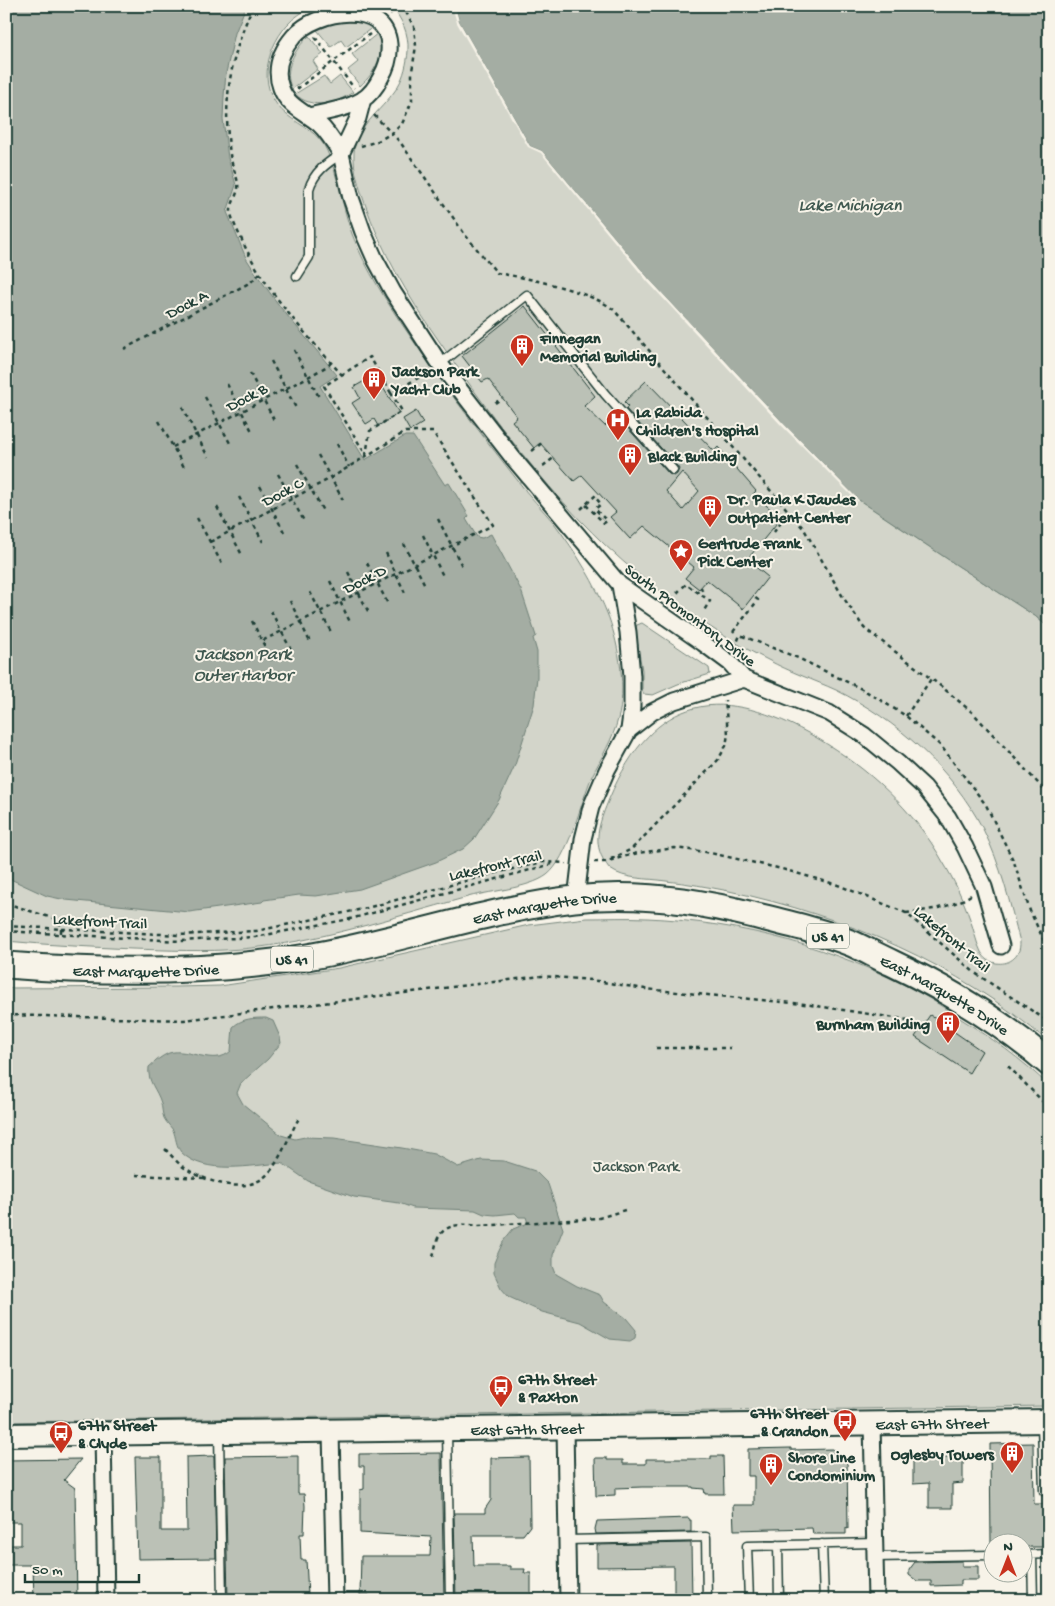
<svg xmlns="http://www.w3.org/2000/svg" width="1055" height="1606" viewBox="0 0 1055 1606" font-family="'Gochi Hand',sans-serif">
	<rect width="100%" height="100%" fill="#f7f3e8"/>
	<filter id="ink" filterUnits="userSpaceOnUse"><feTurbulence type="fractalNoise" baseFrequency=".02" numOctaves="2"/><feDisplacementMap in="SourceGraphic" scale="10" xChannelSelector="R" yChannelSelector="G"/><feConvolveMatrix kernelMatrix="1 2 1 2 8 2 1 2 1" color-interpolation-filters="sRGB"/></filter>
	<g filter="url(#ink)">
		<!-- green -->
		<path fill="#d3d5ca" stroke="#79897f" d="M 6,6 L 312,6 C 303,12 294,17 287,25 C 264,52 257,91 287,115 C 302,127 319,132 327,151 C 339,177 342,207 352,234 C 366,270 388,304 410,336 C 444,386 481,434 518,481 C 529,496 542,509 554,523 C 576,552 596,584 609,618 C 619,647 627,689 618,719 C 613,739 601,758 592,776 C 581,802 568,859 547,875 C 528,889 487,891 464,898 C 391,918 318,942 242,949 C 205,952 168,950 132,949 C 90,947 48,945 6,941 Z
			M 391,6 L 455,6 L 542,151 L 859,500 L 955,564 L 1035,616 L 1049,628 L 1049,1042 C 957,964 846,916 729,891 C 708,887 687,883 666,881 C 648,878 625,880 610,869 C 608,867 605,862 603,859 C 592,839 601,819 609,799 C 654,693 722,683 817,738 C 868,768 914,810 943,862 C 954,880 963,899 970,919 C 974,930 976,942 981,952 C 983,955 985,958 988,960 C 998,966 1012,964 1018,953 C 1020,949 1020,945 1020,942 C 1010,903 1001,865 983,829 C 952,769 897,720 836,690 C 814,680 790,672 768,660 C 727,640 689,614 653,586 C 569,522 497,425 437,338 C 407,295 381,250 364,201 C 359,186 353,169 354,153 C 354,128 386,107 398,86 C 404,76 407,63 408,51 C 409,33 402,19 391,6 Z
			M 359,20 L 373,27 L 346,47 L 341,40 L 331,47 L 317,30 L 339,21 Z
			M 378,33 C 385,54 376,72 360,86 L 348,70 L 358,62 L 352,54 Z
			M 309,36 L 323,54 L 313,61 L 318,69 L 292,89 C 282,70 295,49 309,36 Z
			M 324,76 L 330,84 L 340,76 L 353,92 C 336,104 312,110 295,94 Z
			M 642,623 L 709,668 L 710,674 L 678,684 L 653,695 L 644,694 L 642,690 L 642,670 L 635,629 L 637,625 Z
			M 586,918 C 607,918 627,917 647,918 C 742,922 836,948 920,993 C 933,1000 946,1009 958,1017 C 990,1037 1022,1059 1049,1086 L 1049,1406 L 6,1422 L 6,988 L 176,987 L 220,986 L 339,968 L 529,925 Z"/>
		<!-- water -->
		<path fill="#a4ada3" stroke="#6f8077" d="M 6,6 L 246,6 L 235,33 L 226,73 L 224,96 L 223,119 L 228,158 L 236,185 L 227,212 L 246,258 L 257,275 L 281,308 L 337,375 L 320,386 L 365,460 L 405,436 L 413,436 L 445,485 L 449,483 L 469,516 L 466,519 L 477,537 L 482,538 L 491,534 L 521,590 L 536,636 L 533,638 L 537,652 L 537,677 L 534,705 L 515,765 L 499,800 L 474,839 L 463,849 L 436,862 L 360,889 L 316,896 L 299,895 L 264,900 L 262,902 L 189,912 L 66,900 L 47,896 L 6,877 Z
			M 455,6 L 1049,6 L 1049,628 L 1035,616 L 955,564 L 859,500 L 783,423 L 649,279 L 542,151 L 530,146 L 459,21 Z
			M 266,1018 L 273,1021 L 280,1037 L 281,1043 L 268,1059 L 241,1083 L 237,1093 L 243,1104 L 281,1135 L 295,1139 L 305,1137 L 334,1138 L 402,1148 L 434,1154 L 458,1167 L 481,1160 L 504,1161 L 535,1171 L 548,1184 L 563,1229 L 553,1255 L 553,1266 L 556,1274 L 577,1286 L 600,1295 L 604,1302 L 626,1318 L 636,1330 L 635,1338 L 630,1341 L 610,1339 L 580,1322 L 542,1312 L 509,1297 L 501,1288 L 494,1273 L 494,1263 L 498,1253 L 504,1240 L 513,1229 L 528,1223 L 526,1217 L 519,1217 L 515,1213 L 495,1215 L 484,1214 L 475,1210 L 413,1208 L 399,1203 L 354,1197 L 308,1181 L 282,1163 C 253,1165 204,1176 181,1152 C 176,1146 176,1137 173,1130 C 170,1126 166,1122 164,1118 C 162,1113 162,1107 161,1103 C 157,1089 147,1082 149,1067 C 155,1062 161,1056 169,1053 C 188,1047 214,1067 231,1051 L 233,1027 C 242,1018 254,1018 266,1018 Z"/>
		<!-- pier -->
		<path fill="#f7f3e8" d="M 452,6 L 455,6 L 459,21 L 530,146 L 542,151 L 649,279 L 783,423 L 859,500 L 858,502 L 781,425 L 647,281 L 541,153 L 528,147 L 457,23 Z"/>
		<!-- building -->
		<path fill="#bbc1b6" stroke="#1f3d34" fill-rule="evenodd" d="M 525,306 L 595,396 L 584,406 L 605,426 L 617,416 L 669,474 L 674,476 L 677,474 L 679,469 L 677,466 L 626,409 L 628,406 L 624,402 L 646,381 L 714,451 L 718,447 L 756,491 L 753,494 L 781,518 L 747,560 L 768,577 L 743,609 L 707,580 L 699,589 L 685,578 L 694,567 L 644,526 L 630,539 L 610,517 L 616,512 L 582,475 L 574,481 L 540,443 L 534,448 L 512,421 L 517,417 L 488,379 L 482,382 L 462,356 ZM 682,472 L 699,491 L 683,510 L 666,491 Z
			M 375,375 L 399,413 L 378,426 L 374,419 L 366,424 L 352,403 L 360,398 L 354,387 Z
			M 416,411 L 423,423 L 410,431 L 403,419 Z
			M 930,1015 L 982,1051 L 969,1073 L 915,1037 Z
			M 1033,1443 L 1034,1504 L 1049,1504 L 1049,1547 L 1022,1547 L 1022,1544 L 991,1544 L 990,1444 Z
			M 791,1448 L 791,1450 L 833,1449 L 834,1454 L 841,1454 L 841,1458 L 847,1458 L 848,1529 L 846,1528 L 846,1534 L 813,1534 L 812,1528 L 734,1530 L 733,1505 L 754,1505 L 754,1476 L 748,1476 L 748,1449 Z
			M 441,1453 L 444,1600 L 369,1600 L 369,1595 L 360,1595 L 361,1556 L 430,1556 L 431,1537 L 360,1533 L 360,1490 L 364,1489 L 364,1466 L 359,1466 L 359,1454 Z
			M 212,1456 L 214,1457 L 216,1558 L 138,1559 L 135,1457 L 161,1457 L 161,1531 L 187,1531 L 186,1457 Z
			M 298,1456 L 298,1494 L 304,1494 L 305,1506 L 304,1534 L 300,1534 L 301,1560 L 306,1560 L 308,1595 L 301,1595 L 301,1600 L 228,1600 L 225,1457 Z
			M 711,1456 L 723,1456 L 724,1494 L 705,1494 L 704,1489 L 693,1488 L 693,1487 L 642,1487 L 615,1488 L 615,1495 L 596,1496 L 595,1458 L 607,1458 L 607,1460 L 623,1460 L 623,1464 L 646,1464 L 646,1459 L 711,1459 Z
			M 529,1457 L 530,1526 L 523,1535 L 473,1535 L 474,1566 L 510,1566 L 510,1569 L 525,1569 L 524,1573 L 531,1573 L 531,1600 L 456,1600 L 454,1513 L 485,1513 L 485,1509 L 491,1500 L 491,1458 Z
			M 913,1458 L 963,1458 L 963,1483 L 952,1484 L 952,1508 L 929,1508 L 929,1483 L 913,1484 Z
			M 81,1459 L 64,1480 L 75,1488 L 77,1600 L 34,1600 L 33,1565 L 6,1565 L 6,1545 L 21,1545 L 21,1522 L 6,1522 L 6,1460 Z
			M 689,1518 L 689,1520 L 691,1520 L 691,1532 L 596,1534 L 595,1529 L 597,1521 Z
			M 691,1543 L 692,1600 L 674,1600 L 674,1566 L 597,1567 L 597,1545 Z
			M 962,1561 L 962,1566 L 978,1566 L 978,1580 L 961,1580 L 961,1585 L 931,1586 L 931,1581 L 917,1581 L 909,1575 L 909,1570 L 915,1562 Z"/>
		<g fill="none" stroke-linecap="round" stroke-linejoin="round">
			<!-- lane casing -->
			<g stroke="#1f3d34" stroke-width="11">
				<path id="lane" d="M 297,276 L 309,257 L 309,189 C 314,172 327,163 341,154
					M 440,364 L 527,295 L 605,394 L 673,470
					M 1042,1423 L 1044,1491 L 1049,1491
					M 447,1431 L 450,1600
					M 219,1434 L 222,1600
					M 567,1540 L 706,1537 L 707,1600
					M 822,1544 L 824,1600
					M 778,1545 L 779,1600
					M 1022,1555 L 1049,1554
					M 1032,1555 L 1033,1600
					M 875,1557 L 992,1555
					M 749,1600 L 747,1546 L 875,1543"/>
			</g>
			<!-- street casing -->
			<g stroke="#1f3d34" stroke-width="19">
				<path id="street" d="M 308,116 C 326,112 346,109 362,100 C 370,95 377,85 381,77 C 387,67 390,56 389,44 C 385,0 318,9 294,36 C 281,51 274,69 281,88 C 287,106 305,112 319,124 C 328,132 335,144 341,154 L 358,118 L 363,99
					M 341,154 L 351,198 L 363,232 L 375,259 L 393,292 L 440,364 L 513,458 L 620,585 L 703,643 L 730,663 L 744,679 L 829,713 L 864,735 L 898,763 L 924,787 L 948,817 L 965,847 L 984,887 L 1001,946
					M 629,730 L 652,712 L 674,701 L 744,679
					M 576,899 L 583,839 L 591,807 L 607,770 L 629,730 L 632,707 L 632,676 L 628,632 L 620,585
					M 872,1423 L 876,1600
					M 565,1427 L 568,1600
					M 331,1432 L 335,1600
					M 103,1434 L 106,1600"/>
			</g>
			<!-- secondary casing -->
			<g stroke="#1f3d34" stroke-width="26">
				<g id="secondary">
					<path id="s1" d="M 6,1435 L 1049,1421"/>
				</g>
			</g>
			<!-- primary casing -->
			<g stroke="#1f3d34" stroke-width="29">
				<g id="primary">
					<path id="s2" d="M 6,965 C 106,973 207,974 307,957 C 397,942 483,910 574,899 C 634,892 695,900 753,915 C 786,923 821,931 853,944 C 866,950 879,957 892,963 C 949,990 1001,1022 1049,1063"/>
				</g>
			</g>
			<!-- path -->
			<path stroke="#1f3d34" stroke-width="2.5" stroke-dasharray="4 4" stroke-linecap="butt" d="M 253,6 C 231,55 222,100 230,154 C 231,164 236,173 238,183 C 240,193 230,203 231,213 C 232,220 237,230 241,238 C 264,290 304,332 342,375
				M 390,14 L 397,6
				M 315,37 L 354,88
				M 297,89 L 370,34
				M 374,115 L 400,142 L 466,236 L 497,273 C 528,278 591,291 614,310 L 804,529 L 843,597 L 864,628 L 942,687 L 973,713 L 1049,795
				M 361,146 L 378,141 L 392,133 L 402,124 L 412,101 L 412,71 L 416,46 L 414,27 L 405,10 L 401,6
				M 124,349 L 251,282 L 260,273
				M 294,350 L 320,399
				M 271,361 L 297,410
				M 250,373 L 275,422
				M 227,384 L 253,433
				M 391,393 L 402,411 L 370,431 L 366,455 L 324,386 L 370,357 L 391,393 L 429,372
				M 205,397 L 231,445
				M 495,403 L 502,398
				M 182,407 L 208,457
				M 159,421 L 185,469
				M 337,444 L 349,467
				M 173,447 L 308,377 L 329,365 L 331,362
				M 532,451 L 543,442
				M 318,455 L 343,500
				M 297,464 L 323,511
				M 543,466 L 555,457
				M 278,474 L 304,521
				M 260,486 L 284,532
				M 239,497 L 263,542
				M 586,505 L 604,523 L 607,521 L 595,509 L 601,504 L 595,497
				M 217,507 L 242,555
				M 581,509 L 598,493
				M 197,518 L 222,564
				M 438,519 L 462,566
				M 774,532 L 789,512
				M 423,535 L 443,576
				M 210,542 L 331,478 L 405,432 L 433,432 L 493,525 L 262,641
				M 404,544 L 425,585
				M 386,553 L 406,595
				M 367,563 L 388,604
				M 348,572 L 369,613
				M 330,581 L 350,622
				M 701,587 L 704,597
				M 310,592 L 331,632
				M 677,593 L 686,584 L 710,601 L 703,612
				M 290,601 L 310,642
				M 271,611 L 292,652
				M 252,621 L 272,661
				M 733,632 L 758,600 L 753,596
				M 735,648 L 740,635 L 798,658 L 864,690 L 906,716 L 941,746 L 986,805 L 1014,862 L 1030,911 L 1045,943 L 1049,943
				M 906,716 L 931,679
				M 611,859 L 630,850 L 636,845 L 718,760 L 726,746 L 728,734 L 725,700
				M 594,862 L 604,862 L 638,853 L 675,848 L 706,852 L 782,869 L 838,885 L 906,913 L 975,973 L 1049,1022
				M 6,903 L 55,919 L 61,925 L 61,935
				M 906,913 C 928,910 951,908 971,895
				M 6,926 L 179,935 L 256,931 L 363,909 L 491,874 L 543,862 L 566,863
				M 6,931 L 180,941 L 255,937 L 350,919 L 552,864
				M 1045,943 L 1049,952
				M 6,1015 L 184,1020 L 542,976 L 591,980 L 645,989 L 804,1004 L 908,1020
				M 656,1048 L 731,1048
				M 1008,1066 L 1049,1108
				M 165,1149 C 172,1156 179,1165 188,1170 C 212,1184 252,1197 272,1169 C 282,1155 290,1134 299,1118
				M 136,1175 L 204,1178
				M 433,1256 C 435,1250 436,1241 439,1236 C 447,1223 465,1224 478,1226 L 599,1218 L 628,1209"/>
			<!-- lane -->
			<use href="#lane" stroke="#f7f3e8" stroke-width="8"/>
			<!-- street -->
			<use href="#street" stroke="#f7f3e8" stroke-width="15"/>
			<!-- secondary -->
			<use href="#secondary" stroke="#f7f3e8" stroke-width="22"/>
			<!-- primary -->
			<use href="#primary" stroke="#f7f3e8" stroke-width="25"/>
		</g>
	</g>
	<!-- icons -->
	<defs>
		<g id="building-pin" transform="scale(1.25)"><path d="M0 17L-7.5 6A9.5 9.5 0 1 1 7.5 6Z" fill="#c8321e" stroke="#f7f3e8"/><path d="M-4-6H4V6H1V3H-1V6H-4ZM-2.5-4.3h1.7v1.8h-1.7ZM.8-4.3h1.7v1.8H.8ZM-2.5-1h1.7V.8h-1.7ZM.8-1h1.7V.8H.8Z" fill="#fff"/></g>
		<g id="hospital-pin" transform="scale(1.25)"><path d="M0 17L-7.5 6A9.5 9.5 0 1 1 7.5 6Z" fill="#c8321e" stroke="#f7f3e8"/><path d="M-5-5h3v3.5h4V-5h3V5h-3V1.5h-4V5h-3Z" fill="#fff"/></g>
		<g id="sight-pin" transform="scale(1.25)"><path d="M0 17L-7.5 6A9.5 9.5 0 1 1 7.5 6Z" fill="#c8321e" stroke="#f7f3e8"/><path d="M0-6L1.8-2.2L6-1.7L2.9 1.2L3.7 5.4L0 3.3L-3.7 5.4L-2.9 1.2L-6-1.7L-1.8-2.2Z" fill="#fff"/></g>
		<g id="bus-pin" transform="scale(1.25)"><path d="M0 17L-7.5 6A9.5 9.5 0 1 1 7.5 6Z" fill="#c8321e" stroke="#f7f3e8"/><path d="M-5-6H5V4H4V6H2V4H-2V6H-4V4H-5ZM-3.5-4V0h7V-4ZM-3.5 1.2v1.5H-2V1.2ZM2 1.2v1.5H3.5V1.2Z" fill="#fff"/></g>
	</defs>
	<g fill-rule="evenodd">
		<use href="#building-pin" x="522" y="346"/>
		<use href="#building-pin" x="374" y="379"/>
		<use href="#hospital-pin" x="618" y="420"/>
		<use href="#building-pin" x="630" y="455"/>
		<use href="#building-pin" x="710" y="507"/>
		<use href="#sight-pin" x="681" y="551"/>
		<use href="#building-pin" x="948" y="1023"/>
		<use href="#bus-pin" x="501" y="1387"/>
		<use href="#bus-pin" x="845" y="1421"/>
		<use href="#bus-pin" x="61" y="1433"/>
		<use href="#building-pin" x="1012" y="1453"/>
		<use href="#building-pin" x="771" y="1465"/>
	</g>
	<g text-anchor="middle" stroke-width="4" stroke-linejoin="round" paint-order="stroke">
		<!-- shield labels -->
		<g fill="#f7f3e8" stroke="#60746a" stroke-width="1">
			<rect x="807" y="923.5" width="42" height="25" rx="4"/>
			<rect x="271" y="946.5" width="42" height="25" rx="4"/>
		</g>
		<g font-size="15" font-weight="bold" fill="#1f3d34">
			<text x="828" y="941">US 41</text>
			<text x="292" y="964">US 41</text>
		</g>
		<!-- street labels -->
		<g font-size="16" fill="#1f3d34" stroke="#f7f3e8">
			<text transform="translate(186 303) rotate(-28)" y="6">Dock A</text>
			<text transform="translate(246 396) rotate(-28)" y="6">Dock B</text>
			<text transform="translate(282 491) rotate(-28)" y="6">Dock C</text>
			<text transform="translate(364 578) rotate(-27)" y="6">Dock D</text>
			<text transform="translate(691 614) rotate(37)" y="6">South Promontory Drive</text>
			<text transform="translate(495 864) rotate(-13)" y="6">Lakefront Trail</text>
			<text dy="6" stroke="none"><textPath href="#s2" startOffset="545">East Marquette Drive</textPath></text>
			<text transform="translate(100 920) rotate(3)" y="6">Lakefront Trail</text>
			<text transform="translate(953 938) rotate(40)" y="6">Lakefront Trail</text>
			<text dy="6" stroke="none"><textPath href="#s2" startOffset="140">East Marquette Drive</textPath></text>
			<text dy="6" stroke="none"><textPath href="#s2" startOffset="965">East Marquette Drive</textPath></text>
			<text dy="6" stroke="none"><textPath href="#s1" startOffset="926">East 67th Street</textPath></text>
			<text dy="6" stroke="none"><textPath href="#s1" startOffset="521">East 67th Street</textPath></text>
		</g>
		<!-- poi labels -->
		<g font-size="16" font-weight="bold" fill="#1f3d34" stroke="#f7f3e8" text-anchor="start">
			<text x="540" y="343">Finnegan<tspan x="540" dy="18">Memorial Building</tspan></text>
			<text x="392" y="376">Jackson Park<tspan x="392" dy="18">Yacht Club</tspan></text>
			<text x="636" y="417">La Rabida<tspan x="636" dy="18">Children's Hospital</tspan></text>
			<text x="648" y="461">Black Building</text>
			<text x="728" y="504">Dr. Paula K Jaudes<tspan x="728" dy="18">Outpatient Center</tspan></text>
			<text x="698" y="548">Gertrude Frank<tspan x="698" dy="18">Pick Center</tspan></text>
			<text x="930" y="1029" text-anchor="end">Burnham Building</text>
			<text x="518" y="1384">67th Street<tspan x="518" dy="18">&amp; Paxton</tspan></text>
			<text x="828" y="1418" text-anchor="end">67th Street<tspan x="828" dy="18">&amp; Crandon</tspan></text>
			<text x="78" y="1430">67th Street<tspan x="78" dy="18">&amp; Clyde</tspan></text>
			<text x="994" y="1459" text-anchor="end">Oglesby Towers</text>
			<text x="788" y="1462">Shore Line<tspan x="788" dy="18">Condominium</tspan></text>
		</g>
		<!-- park labels -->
		<g font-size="16" fill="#435b52" stroke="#f7f3e8">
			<text x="636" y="1171">Jackson Park</text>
		</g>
		<!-- water labels -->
		<g font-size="18" font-style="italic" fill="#405950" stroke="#f7f3e8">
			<text x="850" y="210">Lake Michigan</text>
			<text x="243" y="659">Jackson Park<tspan x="243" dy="21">Outer Harbor</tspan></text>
		</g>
	</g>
	<!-- margin -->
	<rect width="1055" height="1606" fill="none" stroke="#f7f3e8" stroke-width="25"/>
	<rect x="12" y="12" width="1030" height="1581" fill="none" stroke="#1f3d34" stroke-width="2" filter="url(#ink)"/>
	<!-- north arrow -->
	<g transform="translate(1008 1558)"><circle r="24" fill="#f7f3e8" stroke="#a1aaa0"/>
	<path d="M0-4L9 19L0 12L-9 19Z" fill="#c8321e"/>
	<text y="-8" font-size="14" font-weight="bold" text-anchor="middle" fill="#1f3d34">N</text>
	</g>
	<!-- scale -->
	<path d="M25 1574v8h114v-8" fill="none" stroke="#1f3d34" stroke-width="2.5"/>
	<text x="32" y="1574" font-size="15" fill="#1f3d34" stroke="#f7f3e8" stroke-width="4" paint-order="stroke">50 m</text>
</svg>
